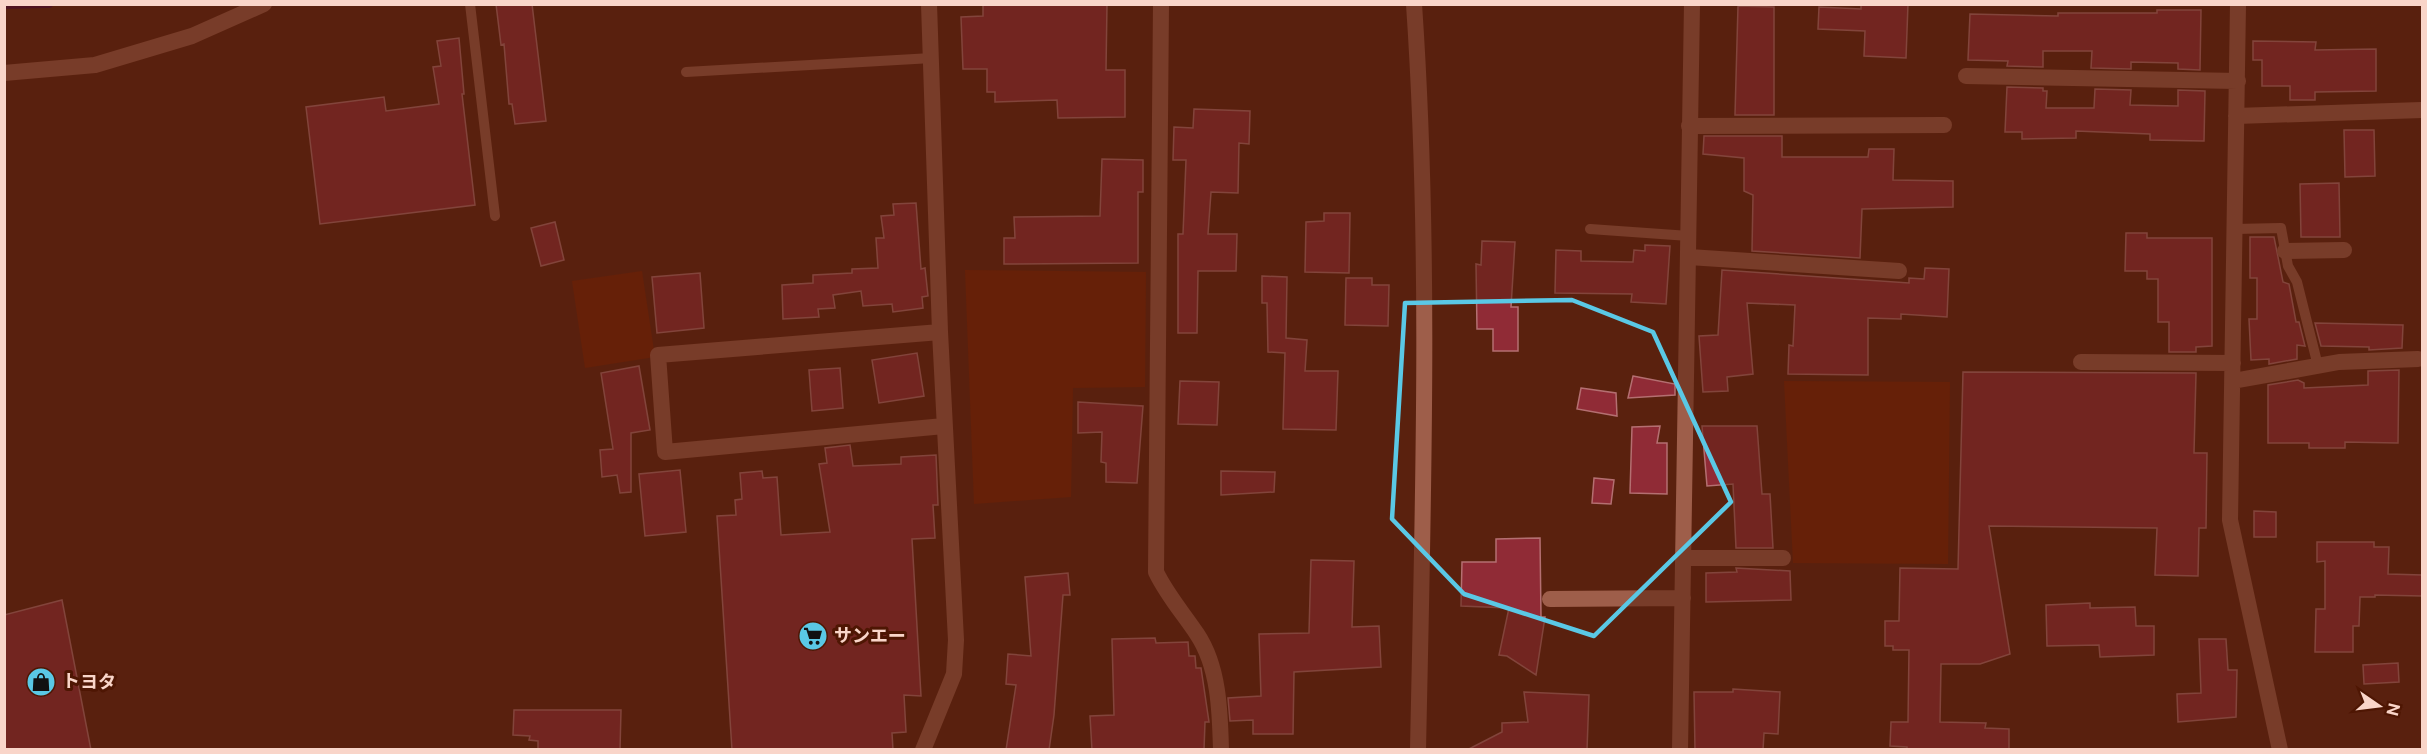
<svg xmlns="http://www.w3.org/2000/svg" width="2427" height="754" viewBox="0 0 2427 754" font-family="'Public Sans','Noto Sans JP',sans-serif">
	<rect width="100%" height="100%" fill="#5a210e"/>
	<!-- green -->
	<path fill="#751f00" d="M 965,270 L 1146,272 L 1145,387 L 1073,388 L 1071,497 L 974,504 Z
		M 642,271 L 655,357 L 585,368 L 572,281 Z
		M 1784,381 L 1950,382 L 1948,564 L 1793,563 Z"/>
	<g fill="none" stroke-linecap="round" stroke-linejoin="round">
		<!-- stream -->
		<path stroke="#430437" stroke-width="8" d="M 4,5 L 49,4"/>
	</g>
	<!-- building -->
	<path fill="#902b36" stroke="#b46f71" stroke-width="1.5" d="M 496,4 L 532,4 L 546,121 L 515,124 L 512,104 L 509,104 L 504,44 L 501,45 Z
		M 983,4 L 1107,4 L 1106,70 L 1125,70 L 1125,117 L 1058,118 L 1057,100 L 995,102 L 995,92 L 987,92 L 987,69 L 963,69 L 961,17 L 983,16 Z
		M 1861,4 L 1908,4 L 1906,58 L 1864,56 L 1865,31 L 1818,29 L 1819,7 L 1861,9 Z
		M 1738,6 L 1774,7 L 1774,115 L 1735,115 Z
		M 2157,10 L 2201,10 L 2200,70 L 2178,69 L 2178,63 L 2131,62 L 2131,69 L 2091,68 L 2092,51 L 2043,51 L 2043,67 L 2007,66 L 2008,61 L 1968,60 L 1970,14 L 2058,16 L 2058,13 L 2157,13 Z
		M 459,38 L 464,94 L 462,94 L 475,205 L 320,224 L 306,107 L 384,97 L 386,111 L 439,104 L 433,67 L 441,66 L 437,41 Z
		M 2253,41 L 2316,42 L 2315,50 L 2376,49 L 2376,91 L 2315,92 L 2315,100 L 2290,100 L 2290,86 L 2262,86 L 2262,60 L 2253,60 Z
		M 2007,87 L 2043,88 L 2043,91 L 2047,91 L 2046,108 L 2094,108 L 2095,89 L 2131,90 L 2130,105 L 2178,106 L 2178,90 L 2205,91 L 2204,141 L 2150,140 L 2150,134 L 2076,131 L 2076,138 L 2022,139 L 2022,132 L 2005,132 Z
		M 1194,109 L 1250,111 L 1249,144 L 1239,143 L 1238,193 L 1211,192 L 1208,234 L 1237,234 L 1236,271 L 1198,271 L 1197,333 L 1178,333 L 1178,234 L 1183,234 L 1186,160 L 1173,160 L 1174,127 L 1193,128 Z
		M 2344,130 L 2374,130 L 2375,176 L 2345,177 Z
		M 1704,136 L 1782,136 L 1782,157 L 1868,157 L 1869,149 L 1894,149 L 1893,180 L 1953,181 L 1953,207 L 1862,209 L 1860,258 L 1752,251 L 1753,195 L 1744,191 L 1744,158 L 1703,154 Z
		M 1102,159 L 1143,160 L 1143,192 L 1138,192 L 1138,263 L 1004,264 L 1004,238 L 1015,238 L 1014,217 L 1100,216 Z
		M 2339,183 L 2340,237 L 2301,237 L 2300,184 Z
		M 916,203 L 921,269 L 925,268 L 928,296 L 922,297 L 923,308 L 893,312 L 892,304 L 863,306 L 861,291 L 833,295 L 835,308 L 818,309 L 819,317 L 783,319 L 782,285 L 813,283 L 813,275 L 852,273 L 852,269 L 878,268 L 876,238 L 884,238 L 881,216 L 894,215 L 893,204 Z
		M 1324,213 L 1350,213 L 1349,273 L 1305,272 L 1306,222 L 1324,221 Z
		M 555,222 L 564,260 L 541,266 L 531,228 Z
		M 2126,233 L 2147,233 L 2147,238 L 2212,238 L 2212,346 L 2196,347 L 2196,352 L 2169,352 L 2169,322 L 2158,322 L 2158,279 L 2147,279 L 2147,271 L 2125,271 Z
		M 2250,237 L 2274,237 L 2283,282 L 2289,284 L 2296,322 L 2299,322 L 2305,346 L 2297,345 L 2297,359 L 2269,364 L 2269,359 L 2251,360 L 2249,319 L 2257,319 L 2257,278 L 2250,278 Z
		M 1482,241 L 1515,242 L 1511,307 L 1518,307 L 1518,351 L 1493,351 L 1493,329 L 1477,329 L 1476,264 L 1481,265 Z
		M 1645,245 L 1670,246 L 1666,304 L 1631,302 L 1632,294 L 1555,293 L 1556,250 L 1581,251 L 1581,261 L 1633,262 L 1634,250 L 1645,251 Z
		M 1925,268 L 1949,269 L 1947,317 L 1901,314 L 1901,319 L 1868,318 L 1868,375 L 1788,374 L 1789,345 L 1793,346 L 1795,305 L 1747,303 L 1753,374 L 1727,377 L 1728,391 L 1703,392 L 1699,336 L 1718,335 L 1722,270 L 1909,283 L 1909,278 L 1924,279 Z
		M 700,273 L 704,328 L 657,333 L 652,277 Z
		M 1262,276 L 1287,277 L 1286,338 L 1307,340 L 1305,371 L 1338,371 L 1336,430 L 1283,429 L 1285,353 L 1268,352 L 1267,303 L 1262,303 Z
		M 1346,278 L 1372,278 L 1372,285 L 1389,285 L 1388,326 L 1345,325 Z
		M 2315,323 L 2403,325 L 2402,348 L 2369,350 L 2369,347 L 2321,346 Z
		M 917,353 L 924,396 L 879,403 L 872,360 Z
		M 639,366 L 650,430 L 631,433 L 631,492 L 620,493 L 617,475 L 602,477 L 600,450 L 613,449 L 601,373 Z
		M 840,368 L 843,408 L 812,411 L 809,370 Z
		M 2399,370 L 2398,443 L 2345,442 L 2345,448 L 2309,448 L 2309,443 L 2268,443 L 2268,385 L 2298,380 L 2304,383 L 2304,388 L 2368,385 L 2368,371 Z
		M 1963,372 L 2196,373 L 2194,453 L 2207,453 L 2206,528 L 2199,528 L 2198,576 L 2155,575 L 2157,528 L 1989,526 L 2010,654 L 1980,664 L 1941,664 L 1940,722 L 1986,723 L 1985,728 L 2009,729 L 2009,750 L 1907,750 L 1907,747 L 1890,746 L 1891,722 L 1908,722 L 1909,650 L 1893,650 L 1893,646 L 1885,646 L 1885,621 L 1899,621 L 1900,568 L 1958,569 Z
		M 1633,376 L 1675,384 L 1675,395 L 1628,398 Z
		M 1180,381 L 1219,382 L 1217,425 L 1178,424 Z
		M 1581,388 L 1616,393 L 1617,416 L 1577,409 Z
		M 1078,402 L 1143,406 L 1137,483 L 1106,482 L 1106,463 L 1101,462 L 1102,432 L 1078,433 Z
		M 1660,426 L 1657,443 L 1667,443 L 1667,494 L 1630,493 L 1632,427 Z
		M 1702,426 L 1757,426 L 1762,494 L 1770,494 L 1773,548 L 1736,548 L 1733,484 L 1707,486 Z
		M 850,445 L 853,466 L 901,464 L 901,457 L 936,455 L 938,505 L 933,505 L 935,538 L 912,539 L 921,696 L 904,695 L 906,732 L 892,733 L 893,750 L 732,750 L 717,516 L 736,515 L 735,500 L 742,499 L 740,473 L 762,471 L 763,478 L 777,477 L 781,535 L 830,532 L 819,464 L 827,463 L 825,448 Z
		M 680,470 L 686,532 L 645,536 L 639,474 Z
		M 1221,471 L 1275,472 L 1274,492 L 1221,495 Z
		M 1594,478 L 1614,480 L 1611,504 L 1592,503 Z
		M 2254,511 L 2276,512 L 2276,537 L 2254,537 Z
		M 1540,538 L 1541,617 L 1545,617 L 1536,675 L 1507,656 L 1499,655 L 1509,608 L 1461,606 L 1462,562 L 1496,562 L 1496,539 Z
		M 2317,542 L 2374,542 L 2374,547 L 2389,547 L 2388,574 L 2422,575 L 2422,596 L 2375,595 L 2375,597 L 2360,597 L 2359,626 L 2353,626 L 2353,652 L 2315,652 L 2316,609 L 2325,609 L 2325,561 L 2317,562 Z
		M 1311,560 L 1354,561 L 1352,627 L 1379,626 L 1381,667 L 1294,672 L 1293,734 L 1253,734 L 1253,720 L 1230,721 L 1228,698 L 1261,696 L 1259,634 L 1309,633 Z
		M 1736,568 L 1790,571 L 1791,600 L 1706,602 L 1706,573 L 1737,572 Z
		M 1068,573 L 1070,595 L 1063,595 L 1054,715 L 1049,750 L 1006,750 L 1016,685 L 1006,684 L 1008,654 L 1031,656 L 1025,577 Z
		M 62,600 L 91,750 L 4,750 L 4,615 Z
		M 2090,603 L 2090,608 L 2135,607 L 2136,626 L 2154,626 L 2154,655 L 2100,657 L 2099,645 L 2047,646 L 2046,605 Z
		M 1155,638 L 1156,643 L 1188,642 L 1189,656 L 1195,656 L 1196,668 L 1201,668 L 1209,722 L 1205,722 L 1204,750 L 1092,750 L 1090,716 L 1114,715 L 1112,639 Z
		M 2199,639 L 2226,639 L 2228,670 L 2237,670 L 2236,717 L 2178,722 L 2177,694 L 2201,693 Z
		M 2398,663 L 2399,682 L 2364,684 L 2363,665 Z
		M 1733,689 L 1780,692 L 1778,734 L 1764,733 L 1763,750 L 1695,750 L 1694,692 L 1733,692 Z
		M 1524,692 L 1589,695 L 1587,750 L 1467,750 L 1502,732 L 1502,723 L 1528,722 Z
		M 514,710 L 621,710 L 620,750 L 538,750 L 538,741 L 529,740 L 530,736 L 513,735 Z"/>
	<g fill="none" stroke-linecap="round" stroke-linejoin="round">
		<!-- service -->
		<path stroke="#9e5e4a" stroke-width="10" d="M 470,4 L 495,216
			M 686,72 L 932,58
			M 1590,229 L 1689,236
			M 2235,229 L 2281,228 L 2288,266 L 2297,282 L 2318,366"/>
		<!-- minor -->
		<path stroke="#9e5e4a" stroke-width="16" d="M 1161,4 L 1156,572 C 1167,595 1183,613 1197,634 C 1219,667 1220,711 1221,750
			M 2238,4 L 2230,520 L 2280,750
			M 4,73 L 95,65 L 192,36 L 264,4
			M 1966,76 L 2238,81
			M 2236,116 L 2422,110
			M 1689,126 L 1944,125
			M 2285,251 L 2344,250
			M 1689,257 L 1899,271
			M 940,332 L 658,355 L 665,452 L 944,426
			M 2081,362 L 2233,363
			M 2233,381 L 2339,362 L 2418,359
			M 1684,558 L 1783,558
			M 1550,599 L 1683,598
			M 923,750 L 954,674 L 956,640 L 940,332 L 929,4
			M 1680,750 L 1692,4"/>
		<!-- tertiary -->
		<path stroke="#9e5e4a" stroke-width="16" d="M 1414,4 C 1431,252 1423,502 1418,750"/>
	</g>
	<!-- marked area -->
	<path d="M0 0H2427V754H0ZM 1572,300 L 1653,332 L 1731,502 L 1594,636 L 1464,594 L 1392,519 L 1405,303 Z" fill="#5a210e" fill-opacity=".55" fill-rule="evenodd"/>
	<path fill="none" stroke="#5ac8e5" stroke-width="4.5" stroke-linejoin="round" d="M 1572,300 L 1653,332 L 1731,502 L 1594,636 L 1464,594 L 1392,519 L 1405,303 Z"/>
	<!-- icons -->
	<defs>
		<g id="supermarket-disc" transform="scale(1.5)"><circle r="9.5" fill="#5ac8e5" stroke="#4e1603"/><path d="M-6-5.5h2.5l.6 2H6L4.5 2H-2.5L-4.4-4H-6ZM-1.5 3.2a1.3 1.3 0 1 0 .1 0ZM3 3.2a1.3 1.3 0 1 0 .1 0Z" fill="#111"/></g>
		<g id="shop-disc" transform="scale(1.5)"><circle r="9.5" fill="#5ac8e5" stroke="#4e1603"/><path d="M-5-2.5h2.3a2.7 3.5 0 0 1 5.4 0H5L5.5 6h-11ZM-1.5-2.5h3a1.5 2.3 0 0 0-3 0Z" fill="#111"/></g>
	</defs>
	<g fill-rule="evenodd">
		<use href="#supermarket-disc" x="813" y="636"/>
		<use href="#shop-disc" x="41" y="682"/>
	</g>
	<g text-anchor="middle" stroke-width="6" stroke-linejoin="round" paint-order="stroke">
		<!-- poi labels -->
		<g font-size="18" font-weight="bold" fill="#f9d5c9" stroke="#4e1603" text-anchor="start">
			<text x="834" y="642">サンエー</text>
			<text x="62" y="688">トヨタ</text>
		</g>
	</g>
	<!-- border -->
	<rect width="2427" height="754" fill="none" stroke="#f9d5c9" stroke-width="12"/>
	<!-- north arrow -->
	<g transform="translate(2379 706) rotate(104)" stroke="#4e1603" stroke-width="4.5" paint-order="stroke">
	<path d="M0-4.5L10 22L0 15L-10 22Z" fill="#f9d5c9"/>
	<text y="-9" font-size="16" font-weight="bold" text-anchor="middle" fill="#f9d5c9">N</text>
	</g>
</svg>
